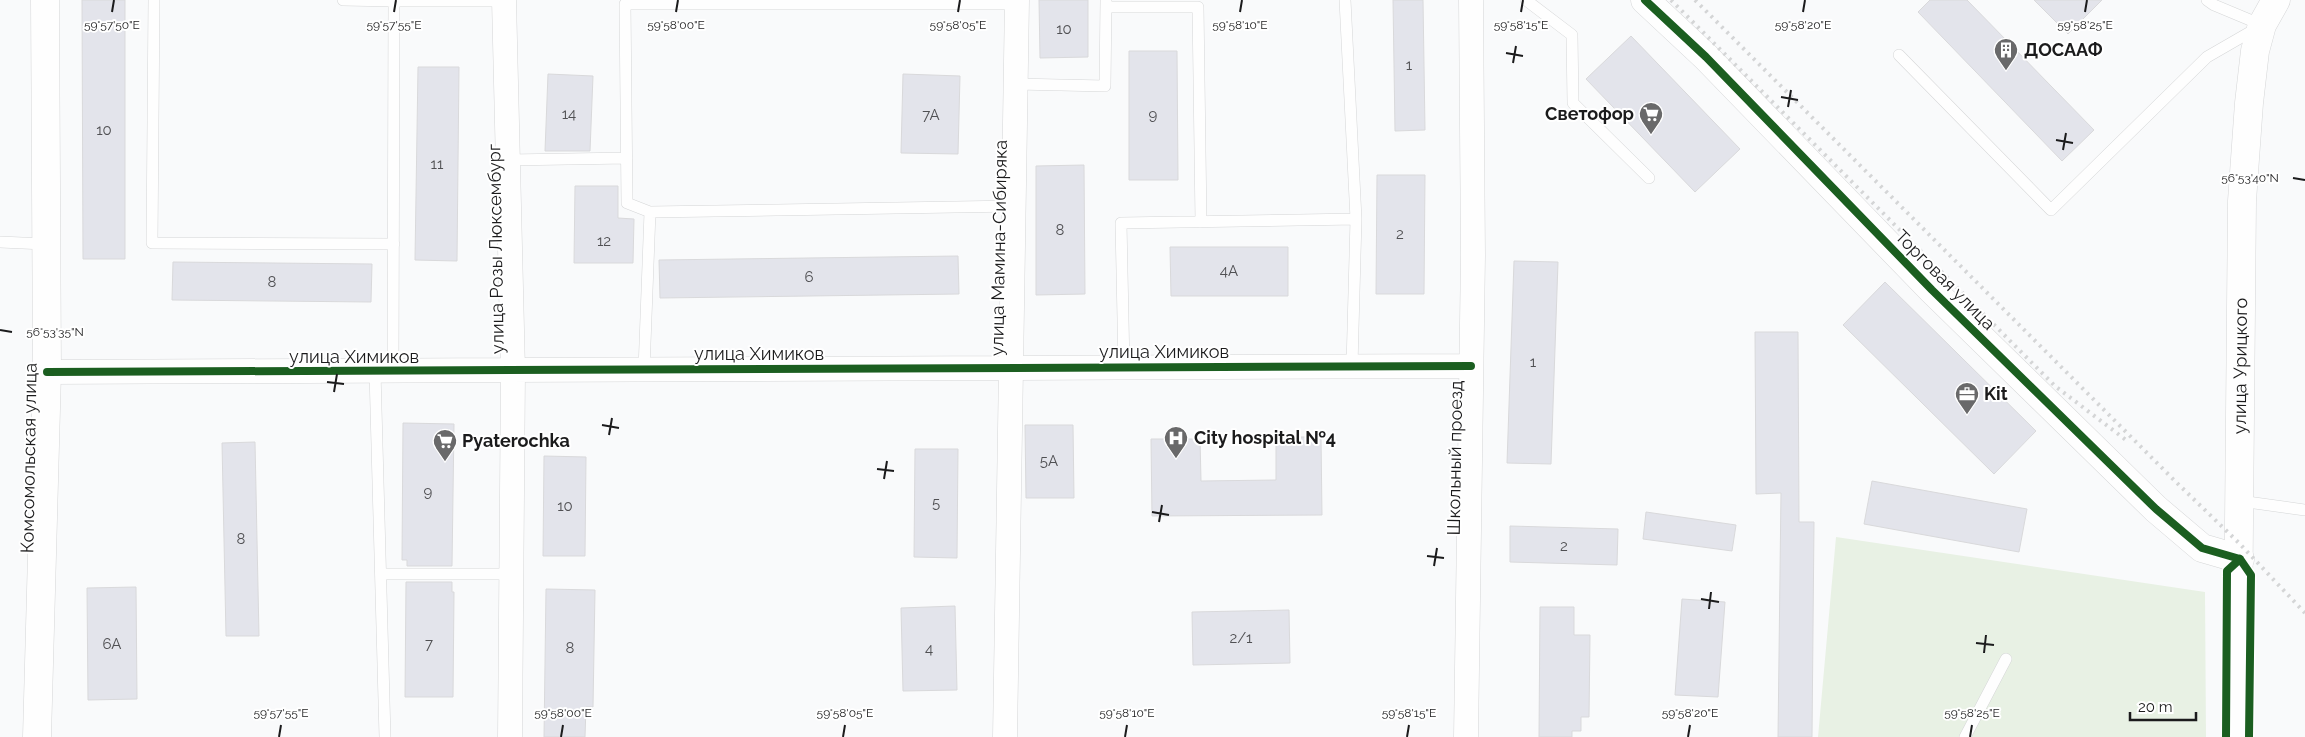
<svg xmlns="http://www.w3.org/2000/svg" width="2305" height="737" viewBox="0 0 2305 737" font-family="Raleway,sans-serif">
	<rect width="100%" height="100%" fill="#f9fafb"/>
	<!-- green -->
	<path fill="#e8f1e4" d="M 1836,537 L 2205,592 L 2206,737 L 1818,737 Z"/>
	<!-- building -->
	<path fill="#e3e4eb" stroke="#d9d9db" d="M 82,0 L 125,0 L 125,259 L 83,259 Z
		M 1039,0 L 1088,0 L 1088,57 L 1040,58 Z
		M 1393,0 L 1423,0 L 1425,130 L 1395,131 Z
		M 1930,0 L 1967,0 L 2094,130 L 2062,161 L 1918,12 Z
		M 2034,0 L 2102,0 L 2068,34 Z
		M 1631,36 L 1740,149 L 1695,192 L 1586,79 Z
		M 1129,51 L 1177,51 L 1178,180 L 1129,180 Z
		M 418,67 L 459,67 L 457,261 L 415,260 Z
		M 548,74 L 593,76 L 590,151 L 545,151 Z
		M 903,74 L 960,76 L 958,154 L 901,153 Z
		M 1084,165 L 1085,294 L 1036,295 L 1036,166 Z
		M 1377,175 L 1425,175 L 1424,294 L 1376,294 Z
		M 575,186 L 618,186 L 618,218 L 634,219 L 633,263 L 574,263 Z
		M 1170,247 L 1288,247 L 1288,296 L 1171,296 Z
		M 958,256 L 959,294 L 660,298 L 659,260 Z
		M 1514,261 L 1558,262 L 1551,464 L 1507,463 Z
		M 173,262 L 372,264 L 371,302 L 172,300 Z
		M 1885,282 L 2036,431 L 1994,474 L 1843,325 Z
		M 1755,332 L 1798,332 L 1799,522 L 1814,522 L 1812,737 L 1778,737 L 1781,493 L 1756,494 Z
		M 403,423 L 454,424 L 452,566 L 407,566 L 407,560 L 402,560 Z
		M 1025,425 L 1073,425 L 1074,498 L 1026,498 Z
		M 1276,437 L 1321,437 L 1322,515 L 1152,516 L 1151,439 L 1200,439 L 1201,481 L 1276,480 Z
		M 255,442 L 259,636 L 226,636 L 222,443 Z
		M 915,449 L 958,449 L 957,558 L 914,557 Z
		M 544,456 L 586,457 L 585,556 L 543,556 Z
		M 1872,481 L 2027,509 L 2019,552 L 1864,524 Z
		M 1646,512 L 1736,525 L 1732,551 L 1643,539 Z
		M 1510,526 L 1618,529 L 1617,565 L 1510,562 Z
		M 406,582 L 452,582 L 452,592 L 454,592 L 453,697 L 405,697 Z
		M 136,587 L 137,699 L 88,700 L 87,588 Z
		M 546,589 L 595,590 L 593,707 L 586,707 L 585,737 L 544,737 Z
		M 1682,599 L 1725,602 L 1718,697 L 1675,695 Z
		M 955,606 L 957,690 L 903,691 L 901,608 Z
		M 1540,607 L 1574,607 L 1574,635 L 1590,635 L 1589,717 L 1581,717 L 1581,731 L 1572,731 L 1572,737 L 1539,737 Z
		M 1289,610 L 1290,663 L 1193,665 L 1192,612 Z"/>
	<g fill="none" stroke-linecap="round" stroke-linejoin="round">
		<!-- lane casing -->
		<g stroke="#d5d6d7" stroke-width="12">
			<path id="lane" d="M 154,0 L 152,243 L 394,244
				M 343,0 L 394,1 L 393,372
				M 1345,0 L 1356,219 L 1352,366
				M 1526,0 L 1572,35 L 1573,103 L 1649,178
				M 2207,0 L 2214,5 L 2262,25
				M 394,1 L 504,1
				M 1106,7 L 1198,7 L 1201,222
				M 1899,55 L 2051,210 L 2207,57 L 2259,27
				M 1016,84 L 1105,86 L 1106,1
				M 509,160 L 627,158
				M 1015,206 L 650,212 L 627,203 L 625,4 L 1017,4
				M 0,242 L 45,244
				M 1124,367 L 1121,223 L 1356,219
				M 644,370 L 650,212
				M 375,372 L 385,737
				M 2240,501 L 2305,510
				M 381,574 L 513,574
				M 1965,737 L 2006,659"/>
		</g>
		<!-- street casing -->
		<g stroke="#d5d6d7" stroke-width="25">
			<path id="street" d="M 504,0 L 513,371 L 510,737
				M 47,372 L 1471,366
				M 1005,737 L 1017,0
				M 1466,737 L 1473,255 L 1471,0"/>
		</g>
		<!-- secondary casing -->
		<g stroke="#d5d6d7" stroke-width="29">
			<g id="secondary">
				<path d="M 1645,0 L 1706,57 L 1932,290 L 2156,509 L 2202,548 L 2240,559"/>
				<path d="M 37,737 L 47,372 L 45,0"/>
				<path id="s1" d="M 2237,737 L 2242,201 L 2249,103 L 2255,51 L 2262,25 L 2276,0"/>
			</g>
		</g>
		<!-- lane -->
		<use href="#lane" stroke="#fefefe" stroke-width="11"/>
		<!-- street -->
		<use href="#street" stroke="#fefefe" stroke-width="24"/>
		<!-- secondary -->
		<use href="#secondary" stroke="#fefefe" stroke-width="28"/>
		<!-- rail -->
		<path stroke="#d4d5d6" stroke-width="4" stroke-dasharray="2.5 5" stroke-linecap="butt" d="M 1671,0 L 2055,386 L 2126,440
			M 1695,0 L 2176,482 L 2239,543 L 2305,613"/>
		<!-- cycleway casing -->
		<g stroke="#fff" stroke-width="11">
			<path id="cycleway" d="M 1645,0 L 1706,57 L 1932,290 L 2156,509 L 2202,548 L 2240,559
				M 47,372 L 1471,366
				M 2240,559 L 2251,575 L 2249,737
				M 2226,737 L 2227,571 L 2240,559"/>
		</g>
		<!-- cycleway -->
		<use href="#cycleway" stroke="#1b5e20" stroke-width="8"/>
	</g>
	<!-- ticks -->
	<path fill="none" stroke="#1b1b1c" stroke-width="2" d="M 112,12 L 114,0M 394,12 L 396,0M 676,12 L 678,0M 958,12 L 960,0M 1240,12 L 1242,0M 1521,12 L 1523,0M 1803,12 L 1805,0M 2085,12 L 2087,0M 1506,53 L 1523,56M 1513,63 L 1516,46M 1781,97 L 1798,100M 1788,107 L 1791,90M 2056,140 L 2073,143M 2063,150 L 2066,133M 2293,178 L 2305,180M 0,330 L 12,332M 327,382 L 344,384M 334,392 L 337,374M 602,425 L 619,428M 609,435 L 612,418M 877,469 L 894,471M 884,479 L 887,461M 1152,512 L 1169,515M 1159,522 L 1162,505M 1427,556 L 1444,558M 1434,566 L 1437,548M 1701,599 L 1719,602M 1709,609 L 1711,592M 1976,643 L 1994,645M 1984,653 L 1986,635M 279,737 L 281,725M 561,737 L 563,725M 843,737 L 845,725M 1125,737 L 1127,725M 1407,737 L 1409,725M 1688,737 L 1690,725M 1970,737 L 1972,725"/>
	<!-- icons -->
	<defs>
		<g id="building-pin" transform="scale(1.25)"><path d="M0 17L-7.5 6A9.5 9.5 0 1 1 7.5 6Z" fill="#69696a" stroke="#fff"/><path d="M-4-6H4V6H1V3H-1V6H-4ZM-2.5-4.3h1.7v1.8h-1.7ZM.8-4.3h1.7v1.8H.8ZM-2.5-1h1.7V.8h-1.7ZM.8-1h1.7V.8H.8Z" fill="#fff"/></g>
		<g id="supermarket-pin" transform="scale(1.25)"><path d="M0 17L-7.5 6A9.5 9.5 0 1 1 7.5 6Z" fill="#69696a" stroke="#fff"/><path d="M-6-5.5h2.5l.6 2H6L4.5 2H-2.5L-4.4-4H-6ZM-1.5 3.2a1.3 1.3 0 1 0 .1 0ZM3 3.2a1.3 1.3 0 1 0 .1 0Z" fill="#fff"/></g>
		<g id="office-pin" transform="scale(1.25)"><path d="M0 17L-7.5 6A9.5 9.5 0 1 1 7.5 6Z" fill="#69696a" stroke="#fff"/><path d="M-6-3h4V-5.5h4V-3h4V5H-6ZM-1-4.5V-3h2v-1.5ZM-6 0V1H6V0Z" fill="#fff"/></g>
		<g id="hospital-pin" transform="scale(1.25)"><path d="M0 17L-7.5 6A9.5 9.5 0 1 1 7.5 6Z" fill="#69696a" stroke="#fff"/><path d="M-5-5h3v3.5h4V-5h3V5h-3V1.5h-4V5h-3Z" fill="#fff"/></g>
	</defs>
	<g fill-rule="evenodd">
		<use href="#building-pin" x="2006" y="50"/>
		<use href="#supermarket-pin" x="1651" y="114"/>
		<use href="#office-pin" x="1967" y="394"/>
		<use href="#hospital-pin" x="1176" y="438"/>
		<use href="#supermarket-pin" x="445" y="441"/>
	</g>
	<g text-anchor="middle" stroke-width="4" stroke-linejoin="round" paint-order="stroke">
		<!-- number labels -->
		<g font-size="15" fill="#505053">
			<text x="1064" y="34">10</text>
			<text x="1409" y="70">1</text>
			<text x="569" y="119">14</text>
			<text x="931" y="120">7А</text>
			<text x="1153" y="120">9</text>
			<text x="104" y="135">10</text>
			<text x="437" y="169">11</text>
			<text x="1060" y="235">8</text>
			<text x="1400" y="239">2</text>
			<text x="604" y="246">12</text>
			<text x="1229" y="276">4А</text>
			<text x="809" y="282">6</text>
			<text x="272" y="287">8</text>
			<text x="1533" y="367">1</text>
			<text x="1049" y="466">5А</text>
			<text x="428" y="497">9</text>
			<text x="936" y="508">5</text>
			<text x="565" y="511">10</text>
			<text x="241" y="544">8</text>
			<text x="1564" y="551">2</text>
			<text x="1241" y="643">2/1</text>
			<text x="112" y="649">6А</text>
			<text x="429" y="649">7</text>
			<text x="570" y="653">8</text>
			<text x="929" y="654">4</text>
		</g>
		<!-- poi labels -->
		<g font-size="18" font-weight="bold" fill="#1b1b1c" stroke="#fff" text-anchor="start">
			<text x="2024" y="56">ДОСААФ</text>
			<text x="1634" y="120" text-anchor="end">Светофор</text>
			<text x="1984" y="400">Kit</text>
			<text x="1194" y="444">City hospital №4</text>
			<text x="462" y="447">Pyaterochka</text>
		</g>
		<!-- street labels -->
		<g font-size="18" fill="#1b1b1c" stroke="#fff">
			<text transform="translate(999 248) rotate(-89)" y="6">улица Мамина-Сибиряка</text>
			<text transform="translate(496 249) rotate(-91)" y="6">улица Розы Люксембург</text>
			<text transform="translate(1945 280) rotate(45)" y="6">Торговая улица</text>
			<text x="1164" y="358">улица Химиков</text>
			<text x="759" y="360">улица Химиков</text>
			<text x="354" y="363">улица Химиков</text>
			<text dy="6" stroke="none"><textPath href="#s1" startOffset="371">улица Урицкого</textPath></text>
			<text transform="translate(29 458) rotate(-89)" y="6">Комсомольская улица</text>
			<text transform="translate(1455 458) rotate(-89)" y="6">Школьный проезд</text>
		</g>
	</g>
	<g font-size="12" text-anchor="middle" fill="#1b1b1c" stroke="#fff" stroke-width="4" stroke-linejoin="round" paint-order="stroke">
		<text x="394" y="29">59°57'55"E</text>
		<text x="676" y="29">59°58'00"E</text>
		<text x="958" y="29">59°58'05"E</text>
		<text x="1240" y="29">59°58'10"E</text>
		<text x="1521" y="29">59°58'15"E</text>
		<text x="1803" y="29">59°58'20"E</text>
		<text x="2085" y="29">59°58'25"E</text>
		<text x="112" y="29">59°57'50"E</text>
		<text x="2250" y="182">56°53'40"N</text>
		<text x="55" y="336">56°53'35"N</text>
		<text x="281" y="717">59°57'55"E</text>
		<text x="563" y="717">59°58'00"E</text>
		<text x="845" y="717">59°58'05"E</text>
		<text x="1127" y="717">59°58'10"E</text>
		<text x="1409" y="717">59°58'15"E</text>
		<text x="1690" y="717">59°58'20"E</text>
		<text x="1972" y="717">59°58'25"E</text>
	</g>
	<!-- scale -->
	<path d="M2130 712v8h66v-8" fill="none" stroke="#1b1b1c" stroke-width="2.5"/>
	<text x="2138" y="712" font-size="15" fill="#1b1b1c" stroke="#ffffff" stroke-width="4" paint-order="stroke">20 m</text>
</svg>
